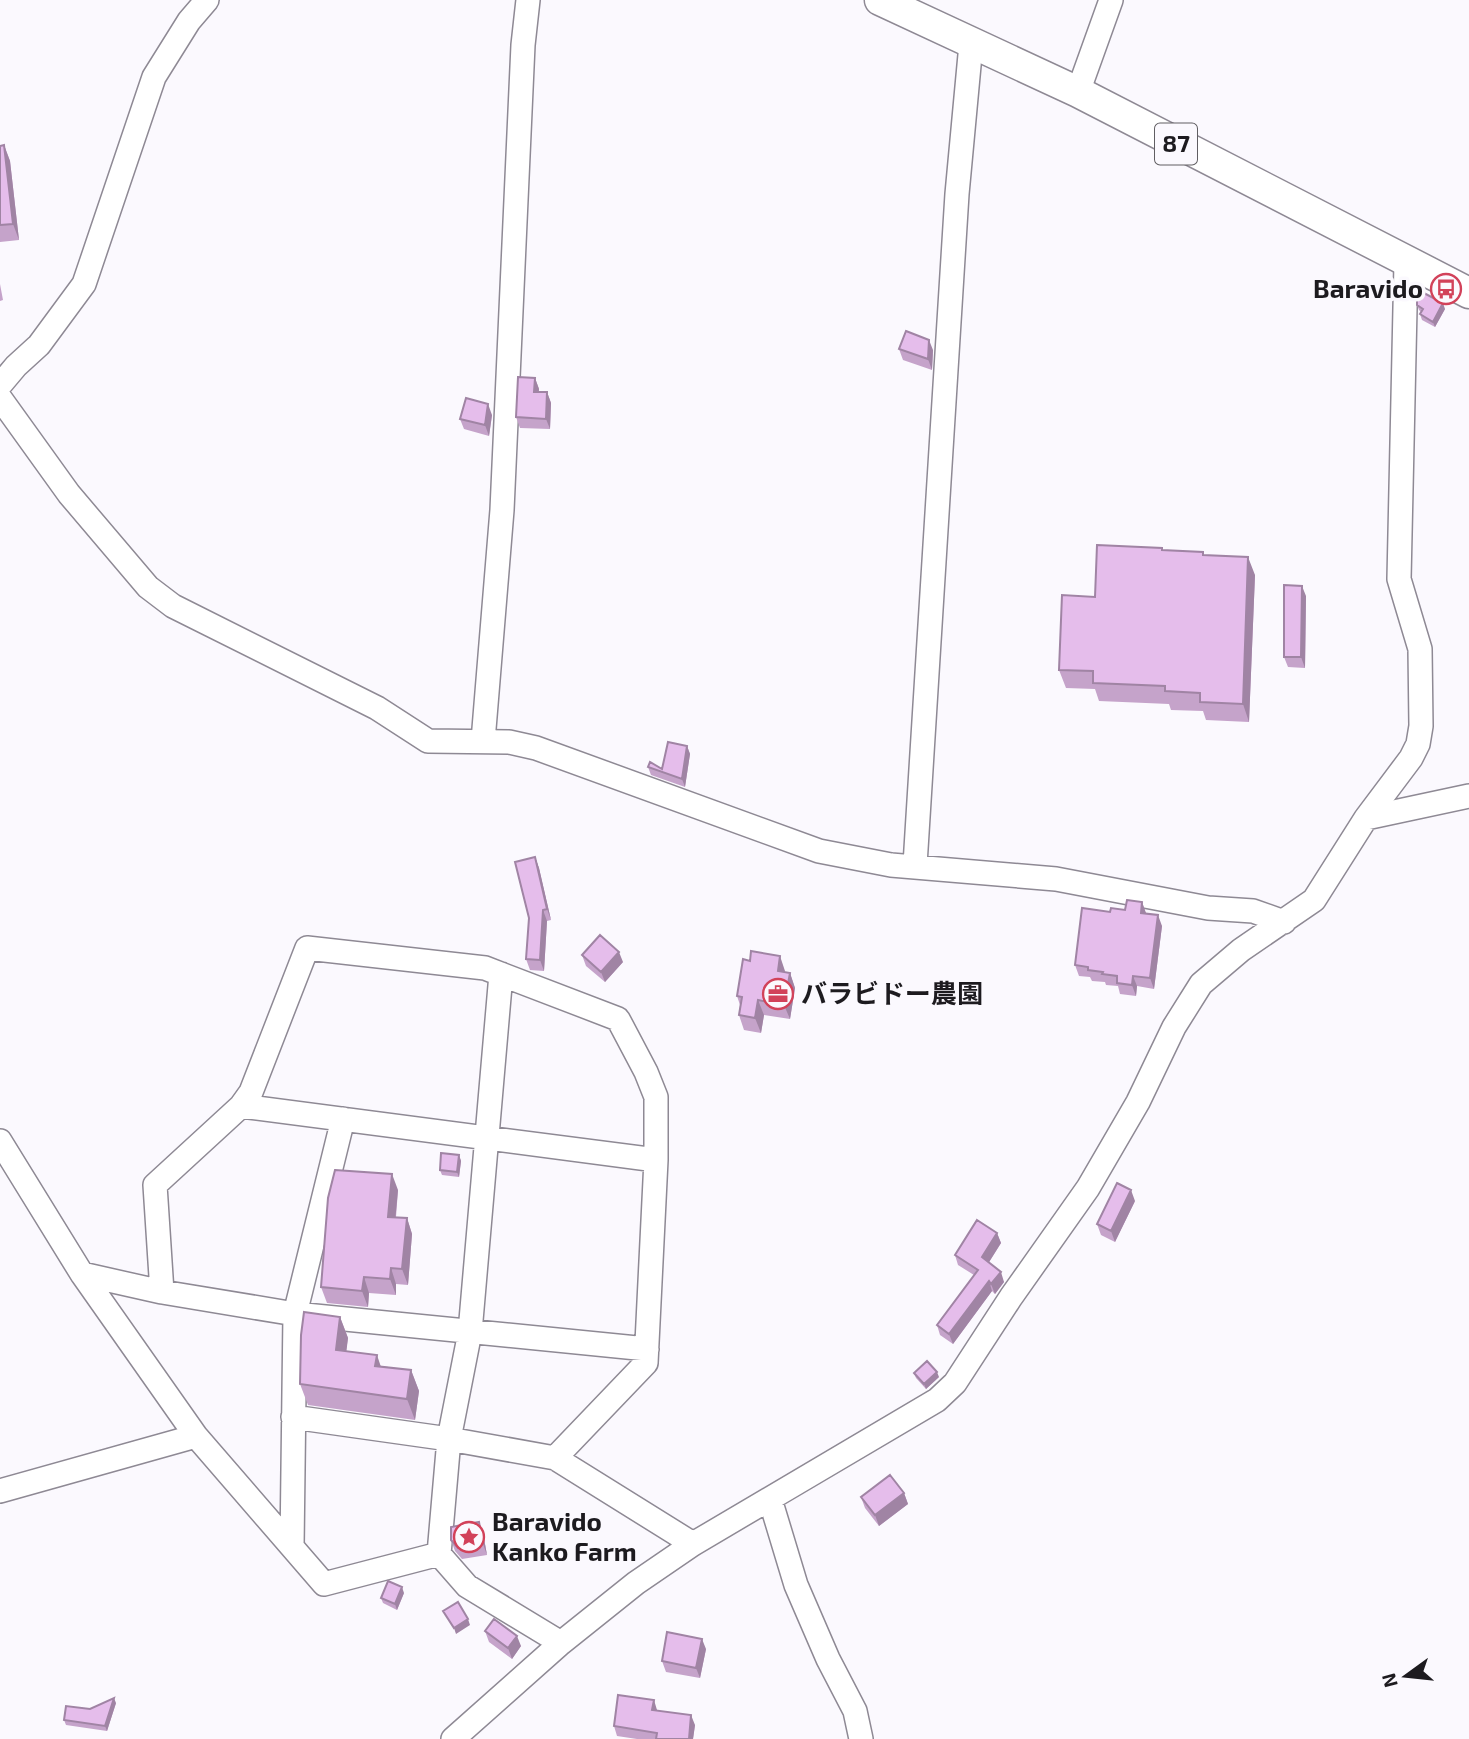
<svg xmlns="http://www.w3.org/2000/svg" width="1469" height="1739" viewBox="0 0 1469 1739" font-family="'Exo 2','Noto Sans JP',sans-serif">
	<rect width="100%" height="100%" fill="#fbf9fe"/>
	<g fill="none" stroke-linecap="round" stroke-linejoin="round">
		<!-- minor casing -->
		<g stroke="#8e8994" stroke-width="26">
			<path id="minor" d="M 1078,92 L 1111,0
				M 0,385 L 16,366 L 39,345 L 84,284 L 154,77 L 189,21 L 207,0
				M 0,398 L 69,494 L 148,587 L 173,606 L 377,708 L 428,741 L 509,742 L 536,748 L 819,851 L 891,865 L 1056,879 L 1208,908 L 1253,911 L 1284,922
				M 483,741 L 502,510 L 523,45 L 528,0
				M 1366,818 L 1469,796
				M 915,865 L 957,194 L 971,44
				M 501,974 L 470,1332 L 449,1439 L 439,1554 L 467,1586 L 561,1643
				M 241,1106 L 656,1160
				M 0,1141 L 82,1274 L 196,1436 L 324,1584 L 439,1554
				M 82,1274 L 162,1292 L 295,1314 L 647,1349
				M 162,1292 L 155,1185 L 241,1106 L 251,1092 L 307,948 L 485,968 L 618,1019 L 646,1072 L 656,1097 L 656,1160 L 646,1363 L 555,1458
				M 293,1417 L 449,1439 L 555,1458 L 693,1544
				M 0,1491 L 196,1436
				M 770,1499 L 796,1585 L 828,1659 L 855,1711 L 861,1739
				M 292,1547 L 295,1314 L 343,1119
				M 453,1739 L 561,1643 L 636,1583 L 693,1544 L 937,1400 L 955,1383 L 1011,1297 L 1088,1188 L 1138,1102 L 1174,1027 L 1201,984 L 1241,950 L 1314,900 L 1366,818 L 1411,758 L 1418,744 L 1421,726 L 1420,649 L 1399,579 L 1406,263"/>
		</g>
		<!-- major casing -->
		<g stroke="#8e8994" stroke-width="33">
			<path id="major" d="M 880,0 L 1078,92 L 1469,293"/>
		</g>
		<!-- minor -->
		<use href="#minor" stroke="#fff" stroke-width="23"/>
		<!-- major -->
		<use href="#major" stroke="#fff" stroke-width="30"/>
	</g>
	<!-- wall -->
	<path fill="#c5a3ca" d="M 4,145 L 10,161 L 19,240 L 0,242 L 0,146 Z
		M 0,284 L 3,300 L 0,301 Z
		M 1417,305 L 1445,309 L 1435,327 L 1422,320 L 1420,314 L 1421,312 L 1419,310 Z
		M 899,349 L 933,350 L 932,370 L 903,360 Z
		M 535,378 L 539,389 L 538,392 L 547,392 L 551,403 L 550,429 L 520,428 L 516,417 Z
		M 492,415 L 489,436 L 464,429 L 460,419 Z
		M 1162,548 L 1163,550 L 1204,555 L 1255,575 L 1249,722 L 1206,720 L 1203,711 L 1171,710 L 1169,704 L 1099,701 L 1095,689 L 1066,688 L 1059,670 L 1095,597 Z
		M 1306,596 L 1305,668 L 1288,667 L 1284,657 Z
		M 687,746 L 690,754 L 685,787 L 651,775 L 648,767 L 662,769 Z
		M 535,857 L 539,868 L 551,920 L 547,921 L 544,971 L 530,970 L 526,959 Z
		M 1142,902 L 1146,914 L 1162,926 L 1154,989 L 1137,986 L 1136,996 L 1120,994 L 1118,986 L 1106,985 L 1105,982 L 1092,981 L 1090,977 L 1079,976 L 1075,965 L 1110,912 L 1125,910 Z
		M 582,955 L 623,962 L 605,982 L 586,966 Z
		M 785,971 L 785,972 L 790,973 L 795,988 L 790,1019 L 764,1015 L 761,1033 L 744,1030 L 739,1015 L 740,1005 L 737,996 Z
		M 459,1155 L 461,1161 L 459,1177 L 442,1175 L 440,1170 Z
		M 398,1190 L 396,1217 L 407,1218 L 412,1234 L 408,1285 L 396,1284 L 396,1295 L 369,1293 L 368,1307 L 327,1303 L 321,1287 Z
		M 1135,1201 L 1115,1242 L 1101,1235 L 1097,1224 Z
		M 997,1233 L 1001,1243 L 989,1262 L 1004,1282 L 995,1294 L 992,1291 L 953,1344 L 940,1335 L 937,1325 L 974,1275 L 958,1265 L 955,1255 Z
		M 340,1317 L 348,1338 L 346,1351 L 381,1366 L 411,1370 L 419,1391 L 415,1420 L 308,1405 L 300,1384 Z
		M 914,1373 L 939,1377 L 926,1389 L 916,1378 Z
		M 904,1493 L 908,1504 L 879,1526 L 865,1508 L 861,1497 Z
		M 479,1522 L 483,1533 L 487,1555 L 462,1559 L 455,1551 L 451,1540 Z
		M 404,1593 L 397,1610 L 383,1603 L 381,1598 Z
		M 485,1631 L 521,1646 L 512,1659 L 489,1642 Z
		M 706,1649 L 700,1678 L 666,1672 L 662,1661 Z
		M 116,1703 L 107,1731 L 66,1725 L 64,1720 L 90,1709 Z
		M 657,1710 L 695,1725 L 693,1739 L 637,1739 L 617,1736 L 614,1726 Z"/>
	<!-- shaded-wall -->
	<path fill="#a084a4" d="M 4,145 L 10,161 L 19,240 L 13,224 Z
		M 1443,303 L 1445,309 L 1435,327 L 1433,322 Z
		M 929,340 L 933,350 L 932,370 L 928,359 Z
		M 535,378 L 539,389 L 538,403 L 534,392 Z
		M 547,392 L 551,403 L 550,429 L 546,419 Z
		M 488,404 L 492,415 L 489,436 L 485,425 Z
		M 1248,557 L 1255,575 L 1249,722 L 1243,704 Z
		M 1302,586 L 1306,596 L 1305,668 L 1301,657 Z
		M 687,746 L 690,754 L 685,787 L 682,779 Z
		M 535,857 L 539,868 L 551,920 L 547,909 Z
		M 1142,902 L 1146,913 L 1145,924 L 1141,913 Z
		M 543,910 L 547,921 L 544,971 L 540,960 Z
		M 1158,915 L 1162,926 L 1154,989 L 1150,978 Z
		M 619,952 L 623,962 L 605,982 L 601,972 Z
		M 780,956 L 785,971 L 783,985 L 778,971 Z
		M 790,973 L 795,988 L 790,1019 L 784,1005 Z
		M 1133,976 L 1137,986 L 1136,996 L 1132,985 Z
		M 758,1000 L 764,1015 L 761,1033 L 755,1018 Z
		M 459,1155 L 461,1161 L 459,1177 L 457,1172 Z
		M 392,1174 L 398,1190 L 394,1233 L 388,1217 Z
		M 1131,1190 L 1135,1201 L 1115,1242 L 1111,1231 Z
		M 407,1218 L 412,1234 L 408,1285 L 402,1269 Z
		M 997,1233 L 1001,1243 L 986,1267 L 982,1257 Z
		M 391,1268 L 396,1284 L 396,1295 L 390,1279 Z
		M 1001,1272 L 1004,1282 L 995,1294 L 991,1284 Z
		M 364,1277 L 369,1293 L 368,1307 L 362,1291 Z
		M 989,1281 L 992,1291 L 953,1344 L 949,1334 Z
		M 340,1317 L 348,1338 L 344,1371 L 336,1350 Z
		M 377,1355 L 384,1376 L 375,1366 Z
		M 411,1370 L 419,1391 L 415,1420 L 407,1399 Z
		M 937,1372 L 939,1377 L 926,1389 L 924,1384 Z
		M 904,1493 L 908,1504 L 879,1526 L 875,1515 Z
		M 479,1522 L 483,1533 L 487,1555 L 483,1544 Z
		M 402,1587 L 404,1593 L 397,1610 L 395,1604 Z
		M 468,1619 L 470,1625 L 456,1634 L 454,1628 Z
		M 517,1636 L 521,1646 L 512,1659 L 508,1648 Z
		M 702,1639 L 706,1649 L 700,1678 L 696,1668 Z
		M 114,1698 L 116,1703 L 107,1731 L 105,1726 Z
		M 654,1700 L 657,1710 L 656,1719 L 652,1710 Z
		M 691,1715 L 695,1725 L 693,1739 L 689,1739 Z"/>
	<!-- building -->
	<path fill="#e5bdeb" stroke="#a084a4" stroke-width="2" d="M 4,145 L 13,224 L 0,225 L 0,146 Z
		M 1420,291 L 1443,303 L 1433,322 L 1420,314 L 1423,309 L 1417,305 L 1417,295 Z
		M 906,331 L 929,340 L 928,359 L 899,349 Z
		M 518,377 L 535,378 L 534,392 L 547,392 L 546,419 L 516,417 Z
		M 466,398 L 488,404 L 485,425 L 460,419 Z
		M 1097,545 L 1162,548 L 1162,550 L 1203,552 L 1203,555 L 1248,557 L 1243,704 L 1200,702 L 1200,693 L 1165,691 L 1165,686 L 1093,683 L 1093,671 L 1059,670 L 1062,595 L 1095,597 Z
		M 1284,585 L 1302,586 L 1301,657 L 1284,657 Z
		M 668,742 L 687,746 L 682,779 L 648,767 L 650,762 L 662,769 Z
		M 535,857 L 547,909 L 543,910 L 540,960 L 526,959 L 529,918 L 515,862 Z
		M 1127,900 L 1142,902 L 1141,913 L 1158,915 L 1150,978 L 1133,976 L 1132,985 L 1117,983 L 1117,976 L 1102,974 L 1103,972 L 1088,970 L 1088,967 L 1075,965 L 1082,908 L 1110,912 L 1111,908 L 1125,910 Z
		M 600,935 L 619,952 L 601,972 L 582,955 Z
		M 751,951 L 780,956 L 778,971 L 790,973 L 784,1005 L 758,1000 L 755,1018 L 739,1015 L 742,997 L 737,996 L 743,959 L 750,961 Z
		M 441,1153 L 459,1155 L 457,1172 L 440,1170 Z
		M 335,1170 L 392,1174 L 388,1217 L 407,1218 L 402,1269 L 391,1268 L 390,1279 L 364,1277 L 362,1291 L 321,1287 L 328,1198 Z
		M 1117,1183 L 1131,1190 L 1111,1231 L 1097,1224 Z
		M 977,1220 L 997,1233 L 982,1257 L 1001,1272 L 991,1284 L 989,1281 L 949,1334 L 937,1325 L 978,1270 L 955,1255 Z
		M 304,1312 L 340,1317 L 336,1350 L 377,1355 L 375,1366 L 411,1370 L 407,1399 L 300,1384 L 301,1335 Z
		M 927,1361 L 937,1372 L 924,1384 L 914,1373 Z
		M 890,1475 L 904,1493 L 875,1515 L 861,1497 Z
		M 479,1522 L 483,1544 L 458,1548 L 451,1540 L 451,1527 Z
		M 388,1581 L 402,1587 L 395,1604 L 381,1598 Z
		M 458,1602 L 468,1619 L 454,1628 L 443,1611 Z
		M 494,1619 L 517,1636 L 508,1648 L 485,1631 Z
		M 667,1632 L 702,1639 L 696,1668 L 662,1661 Z
		M 618,1695 L 654,1700 L 652,1710 L 691,1715 L 689,1739 L 656,1739 L 657,1733 L 614,1726 Z
		M 114,1698 L 105,1726 L 64,1720 L 66,1706 L 90,1709 Z"/>
	<!-- icons -->
	<defs>
		<g id="bus-ring" transform="scale(1.575)"><circle r="9.5" fill="#fbf9fe" stroke="#d2425a" stroke-width="1.5"/><path d="M-5-6H5V4H4V6H2V4H-2V6H-4V4H-5ZM-3.5-4V0h7V-4ZM-3.5 1.2v1.5H-2V1.2ZM2 1.2v1.5H3.5V1.2Z" fill="#d2425a"/></g>
		<g id="office-ring" transform="scale(1.575)"><circle r="9.5" fill="#fbf9fe" stroke="#d2425a" stroke-width="1.5"/><path d="M-6-3h4V-5.5h4V-3h4V5H-6ZM-1-4.5V-3h2v-1.5ZM-6 0V1H6V0Z" fill="#d2425a"/></g>
		<g id="sight-ring" transform="scale(1.575)"><circle r="9.5" fill="#fbf9fe" stroke="#d2425a" stroke-width="1.5"/><path d="M0-6L1.8-2.2L6-1.7L2.9 1.2L3.7 5.4L0 3.3L-3.7 5.4L-2.9 1.2L-6-1.7L-1.8-2.2Z" fill="#d2425a"/></g>
	</defs>
	<g fill-rule="evenodd">
		<use href="#bus-ring" x="1446" y="289"/>
		<use href="#office-ring" x="778" y="994"/>
		<use href="#sight-ring" x="469" y="1537"/>
	</g>
	<g text-anchor="middle" stroke-width="7" stroke-linejoin="round" paint-order="stroke">
		<!-- shield labels -->
		<rect fill="#fbf9fe" stroke="#605e62" stroke-width="2" x="1155" y="123.5" width="42" height="41" rx="5"/>
		<g font-size="24" font-weight="bold" fill="#1d1b1f">
			<text x="1176" y="152">87</text>
		</g>
		<!-- poi labels -->
		<g font-size="26" font-weight="bold" fill="#1d1b1f" stroke="#fbf9fe" text-anchor="start">
			<text x="1423" y="298" text-anchor="end">Baravido</text>
			<text x="801" y="1003">バラビドー農園</text>
			<text x="492" y="1531">Baravido<tspan x="492" dy="30">Kanko Farm</tspan></text>
		</g>
	</g>
	<!-- north arrow -->
	<g transform="translate(1406 1676) rotate(255)" stroke="#fbf9fe" stroke-width="5" paint-order="stroke">
	<path d="M0-5L12 26L0 18L-12 26Z" fill="#1d1b1f"/>
	<text y="-10" font-size="19" font-weight="bold" text-anchor="middle" fill="#1d1b1f">N</text>
	</g>
</svg>
